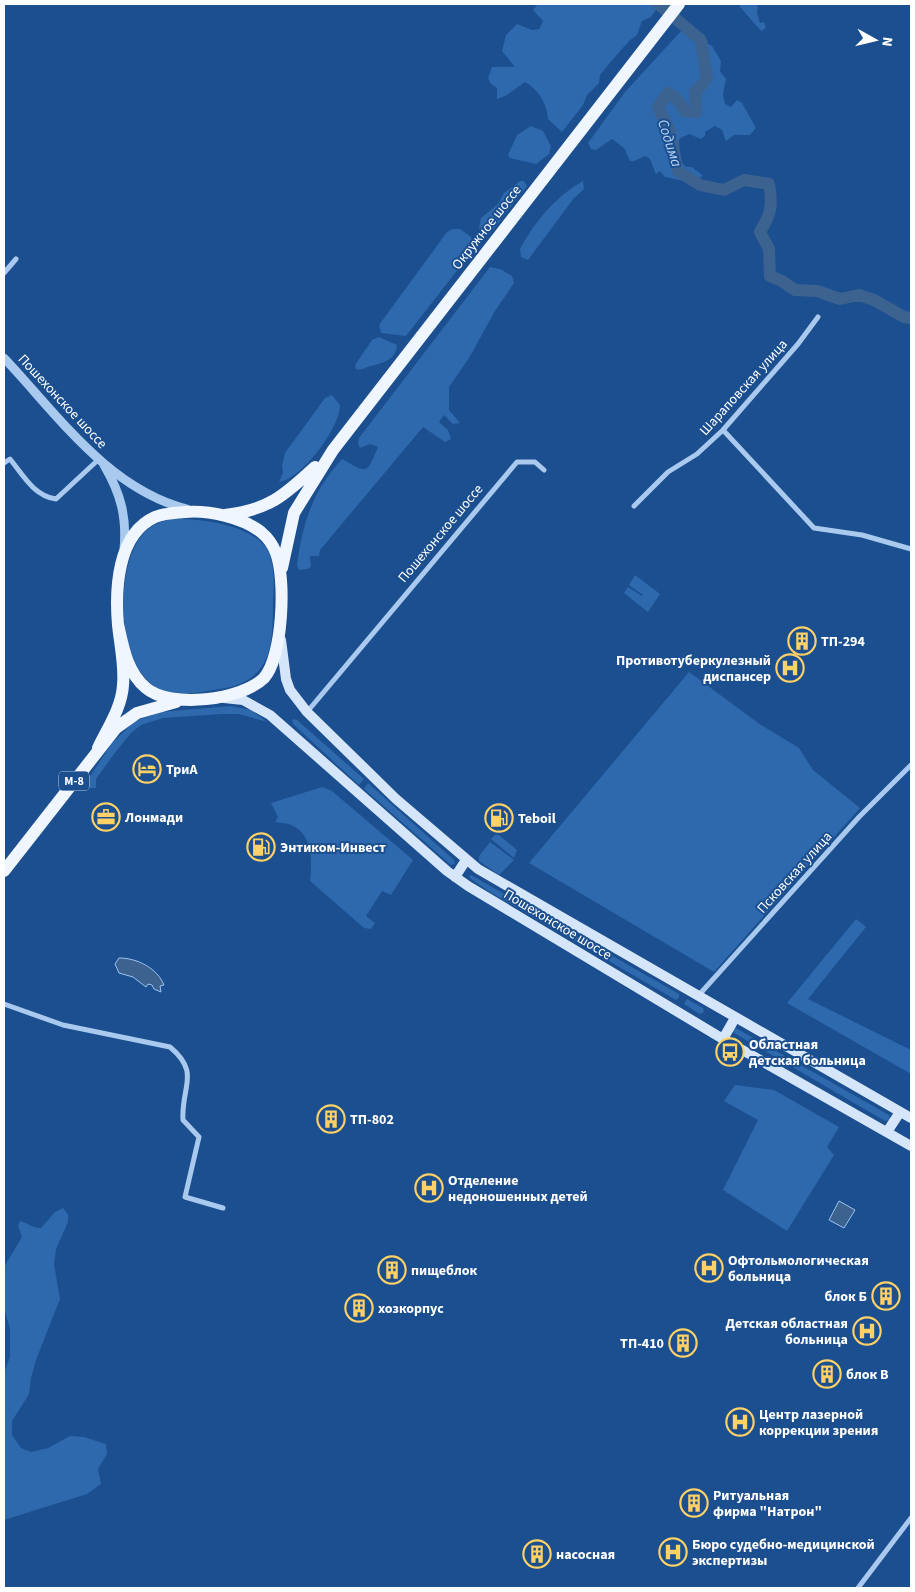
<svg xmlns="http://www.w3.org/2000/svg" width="915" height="1592" viewBox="0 0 915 1592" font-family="'Source Sans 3',sans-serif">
	<rect width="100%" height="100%" fill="#1b4f8f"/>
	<!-- green -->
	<path fill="#2e69ad" d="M 538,4 L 660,4 L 651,17 L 642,21 L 637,35 L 629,41 L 609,64 L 600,75 L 599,83 L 587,95 L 583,105 L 562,132 L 548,119 C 547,104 539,90 525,82 L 507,95 L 497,99 L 497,88 L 491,84 L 488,78 L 492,67 L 515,67 L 502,51 L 506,35 L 517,24 L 532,30 L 539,29 L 543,21 L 533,10 Z
		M 740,4 L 758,4 L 757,13 L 760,23 L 764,22 L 766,28 L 761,31 L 740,7 Z
		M 682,30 L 712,46 L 721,61 L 720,71 L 726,79 L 723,94 L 725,104 L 731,107 L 737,100 L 742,103 L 756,128 L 750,135 L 734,135 L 726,141 L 722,130 L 715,126 L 705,132 L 705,136 L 701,139 L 689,134 L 679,139 L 680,161 L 686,167 L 692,167 L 703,176 L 689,182 L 665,177 L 660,171 L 656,174 L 650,159 L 645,156 L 634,161 L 630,161 L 624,148 L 612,139 L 596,150 L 591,149 L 588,143 L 625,92 Z
		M 531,126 L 543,131 L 551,146 L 549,154 L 536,164 L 510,158 L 508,155 L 517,135 Z
		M 520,181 L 524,181 L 527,186 L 489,235 L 485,236 L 479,228 L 481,218 L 498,204 L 504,193 Z
		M 583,181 L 584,189 L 574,198 L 528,260 L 521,257 L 520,249 C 535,221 555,197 583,181 Z
		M 453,229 L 460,229 L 471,237 L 473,250 L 406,336 L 381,333 L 379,325 L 447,232 Z
		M 490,267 L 500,269 L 512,276 L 514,283 L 495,311 L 469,358 L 449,387 L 449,410 L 460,423 L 453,424 L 444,415 L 439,422 L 448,430 L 451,439 L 445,442 L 423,427 L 320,550 L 319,556 L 310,556 L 311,566 L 308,569 L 299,570 L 297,565 C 303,522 312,492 342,459 C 367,473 366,476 378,447 L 370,444 L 360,448 L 358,444 L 359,438 Z
		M 379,337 L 397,345 C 396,360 383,363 371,366 C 365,367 362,371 356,369 L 355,365 L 372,340 Z
		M 332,395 L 340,405 C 340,428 302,479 279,482 L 283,473 L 282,466 L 285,453 L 325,398 Z
		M 173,519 C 200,518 257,525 269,553 C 275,567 274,586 273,602 C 273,618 273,635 269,651 C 262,675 244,686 219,689 C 204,691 181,697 166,692 C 115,675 113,569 143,534 C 151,525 161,521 173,519 Z
		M 635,575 L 660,594 L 648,612 L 624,593 L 628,587 L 642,596 L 643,595 L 629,585 Z
		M 689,672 L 761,725 L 799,748 L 813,770 L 860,808 L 714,972 L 529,863 Z
		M 230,706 L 251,710 L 267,722 L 239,714 L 222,714 L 163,718 L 141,725 L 131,733 L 114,754 L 96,779 L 96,788 L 89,788 L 85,784 L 112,743 L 135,721 L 161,712 Z
		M 292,719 L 297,720 L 364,779 L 359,785 L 293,724 Z
		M 368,783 L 454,860 L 455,864 L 451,865 L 364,789 Z
		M 322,787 L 332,791 L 413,860 L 391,895 L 382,891 L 366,916 L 375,923 L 371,929 L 364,928 L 310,881 C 312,863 313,838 295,827 C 290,823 281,823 275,822 L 278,817 L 271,803 Z
		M 495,835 L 499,835 L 517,850 L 514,858 L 491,839 Z
		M 490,842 L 514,860 L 499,875 L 479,861 L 479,856 Z
		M 471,875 L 679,994 L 679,997 L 676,1000 L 490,892 L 471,879 L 469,876 Z
		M 856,919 L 866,927 L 808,999 L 911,1050 L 911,1074 L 787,1003 Z
		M 687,999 L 703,1008 L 704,1012 L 700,1014 L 684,1004 Z
		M 734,1027 L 889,1115 L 890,1120 L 885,1121 L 734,1033 L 732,1031 Z
		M 735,1085 L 774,1090 L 839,1127 L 827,1147 L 834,1155 L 787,1231 L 723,1190 L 758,1120 L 724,1101 Z
		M 63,1208 L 68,1214 L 68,1222 L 56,1249 L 54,1264 L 60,1299 L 36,1360 L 31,1378 L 29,1394 L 12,1421 L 12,1435 L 21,1448 L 31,1452 L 48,1448 L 70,1436 L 84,1437 L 106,1444 L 107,1454 L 98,1469 L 101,1484 L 87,1494 L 4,1520 L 4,1373 L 10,1357 L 10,1329 L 4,1308 L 4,1267 L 22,1237 L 18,1226 L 20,1221 C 28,1223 32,1228 41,1228 L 55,1212 Z"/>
	<!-- water -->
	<path fill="#3c6290" stroke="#9cc4f0" d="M 119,958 C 137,958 157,968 164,985 L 160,986 L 161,992 L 154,989 L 152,985 L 148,984 L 146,987 L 133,977 L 119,973 L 115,964 Z
		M 839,1201 L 855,1210 L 844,1228 L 829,1220 Z"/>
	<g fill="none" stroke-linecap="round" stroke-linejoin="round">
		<!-- river -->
		<path stroke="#3c6290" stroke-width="12" d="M 658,4 L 701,40 L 707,79 L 695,92 L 696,112 L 685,111 L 676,98 L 668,93 L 658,107 L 669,129 L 678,171 L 700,185 L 724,190 L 744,180 L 769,184 C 773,205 771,214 760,232 L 769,249 L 770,276 L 782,281 L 795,290 L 817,291 L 840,299 L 859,295 L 874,300 L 904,317 L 911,318"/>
		<!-- minor -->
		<path stroke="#a9c9ee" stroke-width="5" d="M 4,273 L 16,259
			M 723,430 L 814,528 L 862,535 L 911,549
			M 4,463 L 10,459 C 23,475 34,496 56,499 L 99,459
			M 634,506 L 668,472 L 697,454 L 723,430 L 798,344 L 818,317
			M 307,712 L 517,462 L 535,462 L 544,470
			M 698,996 L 859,817 L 911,765
			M 4,1004 L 63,1025 L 170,1047 C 201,1073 181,1086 183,1120 L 199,1137 L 185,1197 L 223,1208
			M 858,1588 L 911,1518"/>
		<!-- tertiary -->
		<path stroke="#a9c9ee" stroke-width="9" d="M 4,358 C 57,414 108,489 187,509
			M 104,465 C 121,494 127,517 124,550"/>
		<!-- secondary -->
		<path stroke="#d6e6fa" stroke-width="10" d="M 281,640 L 286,679 L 290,690 L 307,712 L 396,799 L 478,869 L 911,1118
			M 224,698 L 243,700 L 270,715 L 447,871 L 468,886 L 723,1039 L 911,1146
			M 455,877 L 466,860
			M 723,1039 L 735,1018
			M 887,1132 L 900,1112"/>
		<!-- primary -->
		<path stroke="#f0f6ff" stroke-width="12" d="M 225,515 C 268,510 284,496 315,467
			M 282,568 L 294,513 L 333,450 L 679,4
			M 98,748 C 107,729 122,707 123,685 C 125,666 120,645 118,625 C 115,590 117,534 155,517 C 165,513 175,513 185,512 C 208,510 242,517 261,532 C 267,537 273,545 276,553 C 286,579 283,656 264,678 C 242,700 170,709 146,688 C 127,672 123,647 118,624
			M 4,871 L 116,728 L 137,713 L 176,702"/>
	</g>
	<!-- icons -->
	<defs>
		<g id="building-ring" transform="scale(1.4375)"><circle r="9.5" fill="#1b4f8f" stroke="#ffd166" stroke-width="1.5"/><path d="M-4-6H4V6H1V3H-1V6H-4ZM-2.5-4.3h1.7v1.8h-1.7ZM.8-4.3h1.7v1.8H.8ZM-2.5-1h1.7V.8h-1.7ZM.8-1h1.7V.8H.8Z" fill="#ffd166"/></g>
		<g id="hospital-ring" transform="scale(1.4375)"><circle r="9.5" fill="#1b4f8f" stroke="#ffd166" stroke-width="1.5"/><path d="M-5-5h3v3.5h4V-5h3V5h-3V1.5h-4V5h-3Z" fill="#ffd166"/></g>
		<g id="hotel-ring" transform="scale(1.4375)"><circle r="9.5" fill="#1b4f8f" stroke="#ffd166" stroke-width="1.5"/><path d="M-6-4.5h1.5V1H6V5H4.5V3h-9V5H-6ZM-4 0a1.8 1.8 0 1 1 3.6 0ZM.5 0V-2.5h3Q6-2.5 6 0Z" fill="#ffd166"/></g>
		<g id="office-ring" transform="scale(1.4375)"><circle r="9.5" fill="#1b4f8f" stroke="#ffd166" stroke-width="1.5"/><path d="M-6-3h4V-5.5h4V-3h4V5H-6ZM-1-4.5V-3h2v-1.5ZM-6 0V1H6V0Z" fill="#ffd166"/></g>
		<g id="fuel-ring" transform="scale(1.4375)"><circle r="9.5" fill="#1b4f8f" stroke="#ffd166" stroke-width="1.5"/><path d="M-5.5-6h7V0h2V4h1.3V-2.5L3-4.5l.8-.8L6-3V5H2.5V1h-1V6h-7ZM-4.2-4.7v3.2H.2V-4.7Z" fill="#ffd166"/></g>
		<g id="bus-ring" transform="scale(1.4375)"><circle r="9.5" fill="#1b4f8f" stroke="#ffd166" stroke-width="1.5"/><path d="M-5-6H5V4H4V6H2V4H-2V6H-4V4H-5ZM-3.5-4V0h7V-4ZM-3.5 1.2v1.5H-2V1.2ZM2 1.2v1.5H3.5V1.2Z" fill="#ffd166"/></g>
	</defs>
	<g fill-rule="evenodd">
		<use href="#building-ring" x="802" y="641"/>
		<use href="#hospital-ring" x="790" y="668"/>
		<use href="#hotel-ring" x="147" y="769"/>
		<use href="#office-ring" x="106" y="817"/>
		<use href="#fuel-ring" x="499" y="818"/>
		<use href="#fuel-ring" x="261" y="847"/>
		<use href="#bus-ring" x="730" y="1052"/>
		<use href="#building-ring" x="331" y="1119"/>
		<use href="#hospital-ring" x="429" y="1188"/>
		<use href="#hospital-ring" x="709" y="1268"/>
		<use href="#building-ring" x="392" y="1270"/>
		<use href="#building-ring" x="886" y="1296"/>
		<use href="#building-ring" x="359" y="1308"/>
		<use href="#hospital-ring" x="867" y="1331"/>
		<use href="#building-ring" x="683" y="1343"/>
		<use href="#building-ring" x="827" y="1374"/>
		<use href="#hospital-ring" x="740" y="1422"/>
		<use href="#building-ring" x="694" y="1503"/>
		<use href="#hospital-ring" x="673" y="1552"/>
		<use href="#building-ring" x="537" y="1554"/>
	</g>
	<g text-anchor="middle" stroke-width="4" stroke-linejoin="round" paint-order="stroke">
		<!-- shield labels -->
		<rect fill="#1b4f8f" stroke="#bbcadd" stroke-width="1" x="59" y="771.5" width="30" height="19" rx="4"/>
		<g font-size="12" font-weight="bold" fill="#fff">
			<text x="74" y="785">М-8</text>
		</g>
		<!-- street labels -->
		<g font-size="14" fill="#fff" stroke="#1b4f8f">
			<text transform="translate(486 227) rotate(-52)" y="5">Окружное шоссе</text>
			<text transform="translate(743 387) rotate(-48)" y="5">Шараповская улица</text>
			<text transform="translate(63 401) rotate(47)" y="5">Пошехонское шоссе</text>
			<text transform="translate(440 533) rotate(-50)" y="5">Пошехонское шоссе</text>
			<text transform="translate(794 872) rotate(-48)" y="5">Псковская улица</text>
			<text transform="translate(558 924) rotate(31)" y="5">Пошехонское шоссе</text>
		</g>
		<!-- poi labels -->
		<g font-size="14" font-weight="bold" fill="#fff" stroke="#1b4f8f" text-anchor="start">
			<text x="821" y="646">ТП-294</text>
			<text x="771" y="665" text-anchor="end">Противотуберкулезный<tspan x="771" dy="16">диспансер</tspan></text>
			<text x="166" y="774">ТриА</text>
			<text x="125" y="822">Лонмади</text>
			<text x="518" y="823">Teboil</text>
			<text x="280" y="852">Энтиком-Инвест</text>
			<text x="749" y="1049">Областная<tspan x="749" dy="16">детская больница</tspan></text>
			<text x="350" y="1124">ТП-802</text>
			<text x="448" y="1185">Отделение<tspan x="448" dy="16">недоношенных детей</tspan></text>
			<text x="728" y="1265">Офтольмологическая<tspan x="728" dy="16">больница</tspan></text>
			<text x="411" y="1275">пищеблок</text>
			<text x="867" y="1301" text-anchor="end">блок Б</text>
			<text x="378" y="1313">хозкорпус</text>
			<text x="848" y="1328" text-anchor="end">Детская областная<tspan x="848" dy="16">больница</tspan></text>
			<text x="664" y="1348" text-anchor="end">ТП-410</text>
			<text x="846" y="1379">блок В</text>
			<text x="759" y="1419">Центр лазерной<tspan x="759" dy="16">коррекции зрения</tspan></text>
			<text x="713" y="1500">Ритуальная<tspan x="713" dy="16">фирма "Натрон"</tspan></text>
			<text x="692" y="1549">Бюро судебно-медицинской<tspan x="692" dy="16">экспертизы</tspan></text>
			<text x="556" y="1559">насосная</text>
		</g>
		<!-- water labels -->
		<g font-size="15" font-style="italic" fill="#b5d3f5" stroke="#1b4f8f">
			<text transform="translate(670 143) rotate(72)" y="5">Содима</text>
		</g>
	</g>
	<!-- border -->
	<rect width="915" height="1592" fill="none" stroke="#ffffff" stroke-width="10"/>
	<!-- north arrow -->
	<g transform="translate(875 40) rotate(98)" stroke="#1b4f8f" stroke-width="4" paint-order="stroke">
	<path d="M0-4L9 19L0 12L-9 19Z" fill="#ffffff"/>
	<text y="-8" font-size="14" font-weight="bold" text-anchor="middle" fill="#ffffff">N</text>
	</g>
</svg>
